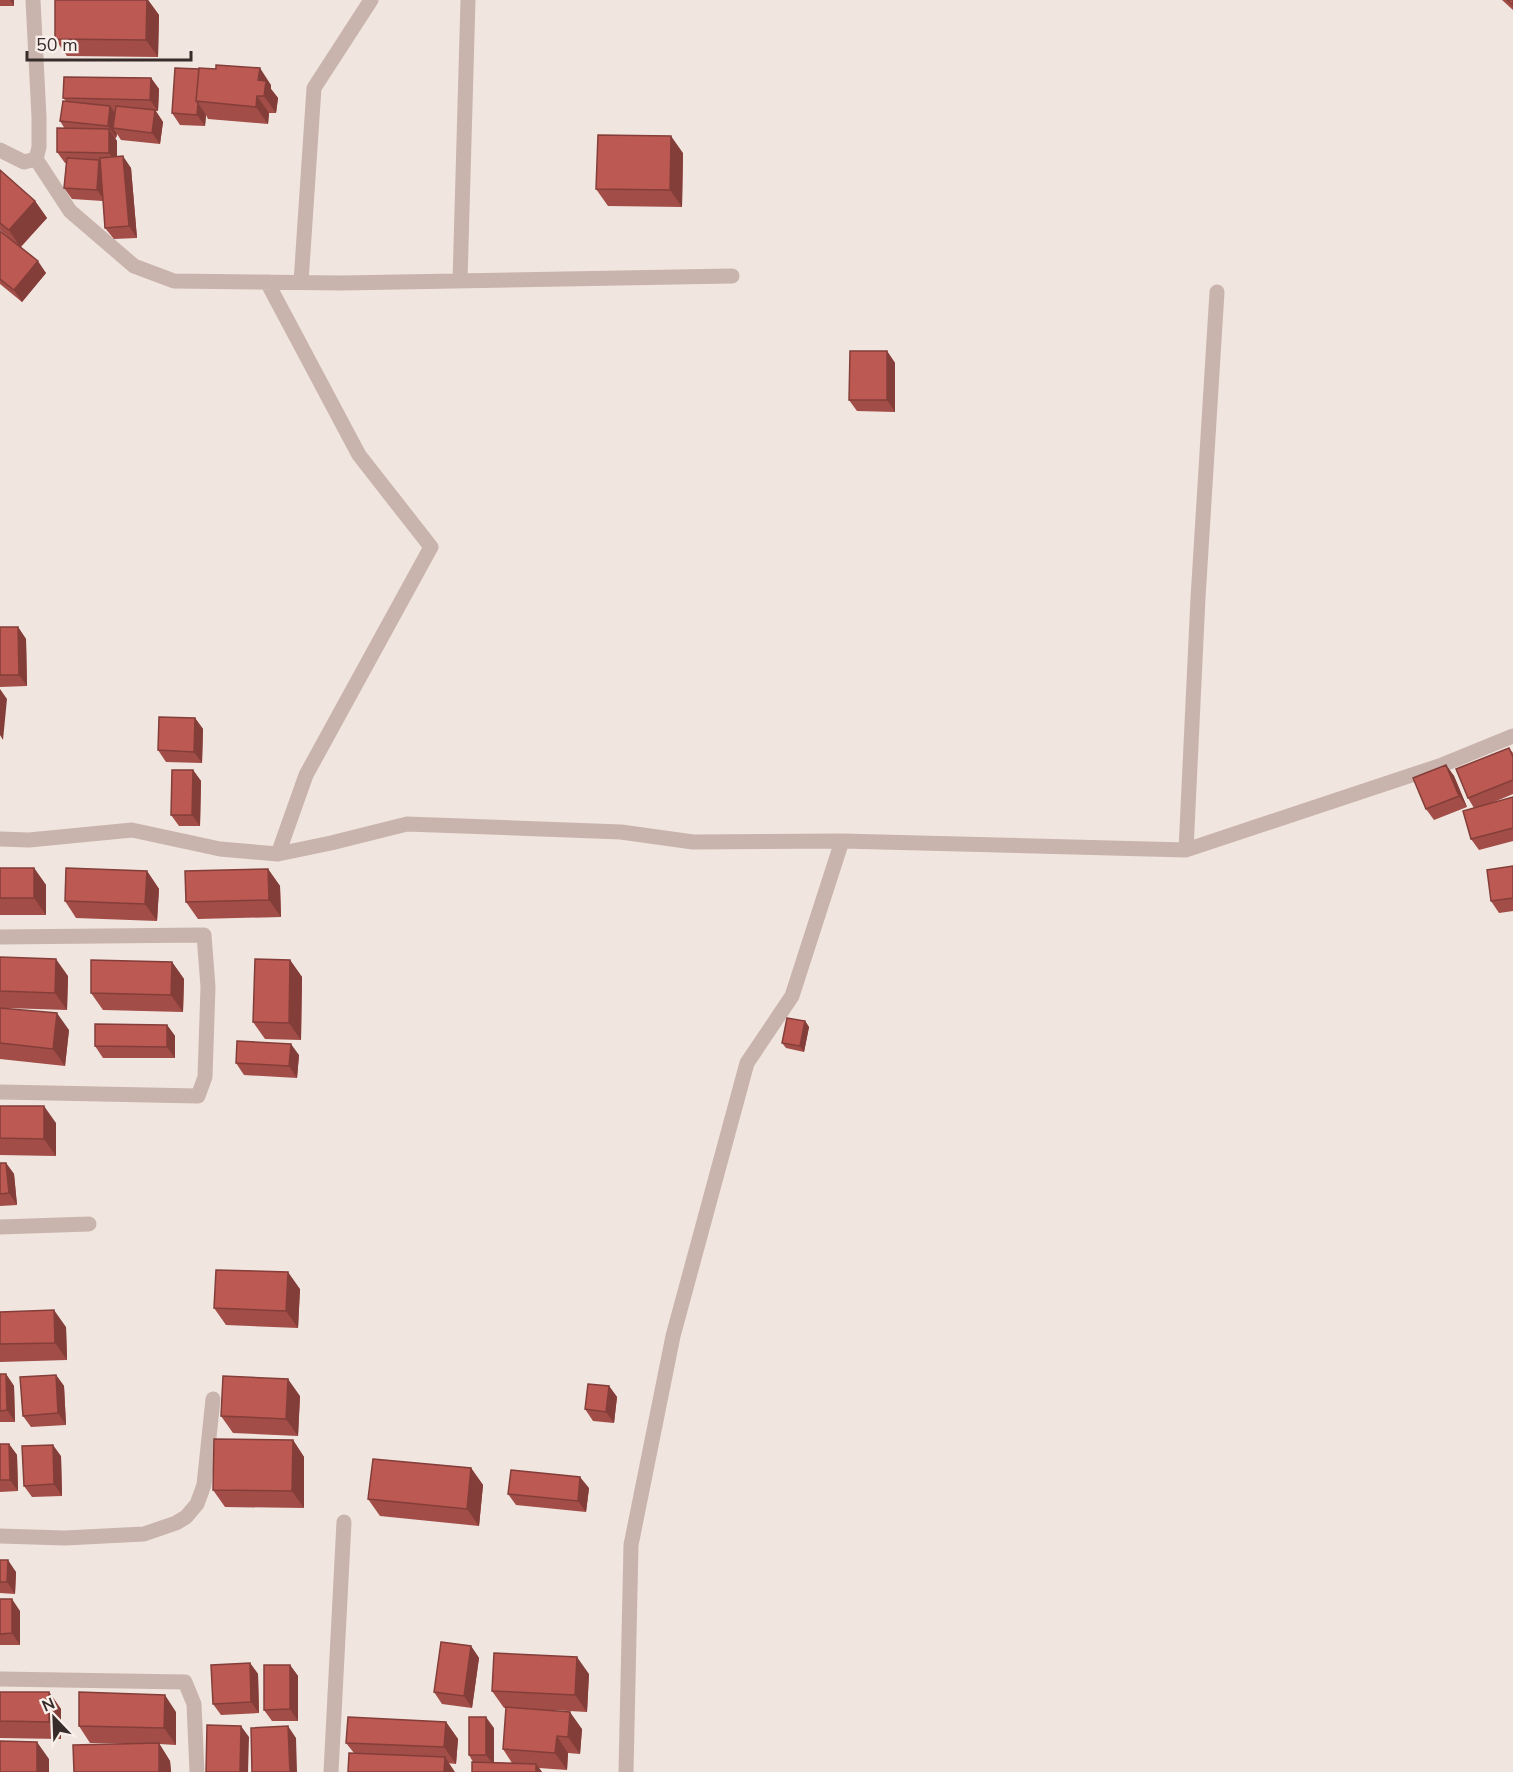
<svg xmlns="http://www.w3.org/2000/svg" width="1513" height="1772" viewBox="0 0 1513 1772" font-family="'Nunito Sans',sans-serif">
	<rect width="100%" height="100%" fill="#f1e5df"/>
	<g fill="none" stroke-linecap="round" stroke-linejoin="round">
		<!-- minor -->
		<path stroke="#c8b4ac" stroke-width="15" d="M 0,150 L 24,162 L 36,159 L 39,147 L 39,117 L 33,0
			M 36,159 L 70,211 L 134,266 L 174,281 L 342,283 L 732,276
			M 460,281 L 468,0
			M 267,282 L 359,455 L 431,547 L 306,775 L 278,854
			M 301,282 L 314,88 L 371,0
			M 0,839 L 29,840 L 132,830 L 220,849 L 278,854 L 331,843 L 407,824 L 621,832 L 693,842 L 842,841 L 1186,850 L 1442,765 L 1513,736
			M 1186,850 L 1198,598 L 1217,292
			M 0,937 L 204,935 L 208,987 L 205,1077 L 198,1096 L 0,1092
			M 0,1227 L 89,1224
			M 0,1536 L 65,1538 L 144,1534 L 176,1523 L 186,1517 L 197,1504 L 204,1485 L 213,1399
			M 0,1679 L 185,1682 L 194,1704 L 197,1772
			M 331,1772 L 344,1522
			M 626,1772 L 631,1545 L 673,1336 L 747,1063 L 792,996 L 842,841"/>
	</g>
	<!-- wall -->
	<path fill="#a24d47" d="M 0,0 L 14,0 L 14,6 L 0,6 Z
		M 55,0 L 148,0 L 159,15 L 158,57 L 67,56 L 55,39 Z
		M 1502,0 L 1513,0 L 1513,10 Z
		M 175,68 L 271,85 L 271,89 L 278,98 L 276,113 L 269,113 L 268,124 L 208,119 L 206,115 L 205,126 L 180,125 L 172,113 Z
		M 151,78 L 159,89 L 158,111 L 156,111 L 163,122 L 160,144 L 121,140 L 117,134 L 116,138 L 115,138 L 117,141 L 117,157 L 131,168 L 137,238 L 114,239 L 105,228 L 103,201 L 72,199 L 64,188 L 66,163 L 65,163 L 57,152 L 65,129 L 60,121 L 66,101 L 63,98 Z
		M 683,153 L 682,207 L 608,206 L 596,189 Z
		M 0,170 L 35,201 L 47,218 L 21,247 L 46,273 L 22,302 L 0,284 L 0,231 L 20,247 L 0,230 Z
		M 887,351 L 895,363 L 895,412 L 857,411 L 849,400 Z
		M 0,627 L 18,627 L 26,639 L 27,686 L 0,687 Z
		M 195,718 L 203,729 L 202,763 L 166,762 L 158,750 Z
		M 1509,748 L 1513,753 L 1513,794 L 1494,802 L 1513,797 L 1513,841 L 1479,850 L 1471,839 L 1474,808 L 1468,798 Z
		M 1446,765 L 1454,776 L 1467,807 L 1434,820 L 1426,809 Z
		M 193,770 L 201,781 L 200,826 L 179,826 L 171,815 Z
		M 1513,866 L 1513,911 L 1499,913 L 1491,901 Z
		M 0,868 L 34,868 L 46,885 L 46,915 L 0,915 Z
		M 268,869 L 280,886 L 281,917 L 198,919 L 186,902 Z
		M 147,871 L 159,889 L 157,921 L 76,918 L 65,901 Z
		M 0,957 L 68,976 L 67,1010 L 6,1008 L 69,1030 L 65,1066 L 0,1059 Z
		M 290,960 L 302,977 L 301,1040 L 265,1039 L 253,1022 Z
		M 172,962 L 184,979 L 183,1012 L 103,1010 L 91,993 Z
		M 805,1021 L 809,1027 L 804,1052 L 786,1048 L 782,1043 Z
		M 167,1025 L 175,1036 L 175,1058 L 103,1058 L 95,1046 Z
		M 299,1055 L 297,1078 L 244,1075 L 236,1063 Z
		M 0,1106 L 56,1123 L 56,1156 L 0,1155 Z
		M 0,1163 L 6,1163 L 14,1174 L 17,1205 L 0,1206 Z
		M 300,1289 L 298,1328 L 226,1325 L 214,1308 Z
		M 0,1312 L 66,1327 L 67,1360 L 0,1362 Z
		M 0,1374 L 6,1374 L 14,1386 L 15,1422 L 0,1422 Z
		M 56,1375 L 64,1386 L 66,1425 L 31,1427 L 23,1416 Z
		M 609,1386 L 617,1397 L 614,1423 L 593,1421 L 585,1409 Z
		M 300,1396 L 298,1436 L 233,1433 L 221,1416 Z
		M 293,1440 L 304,1457 L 304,1508 L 225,1507 L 213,1490 Z
		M 0,1444 L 9,1444 L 17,1455 L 18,1491 L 0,1492 Z
		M 61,1456 L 62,1496 L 32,1497 L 24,1486 Z
		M 471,1468 L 483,1485 L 479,1526 L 380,1516 L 368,1499 Z
		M 589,1488 L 586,1512 L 516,1505 L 508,1494 Z
		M 0,1560 L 16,1572 L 15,1594 L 0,1593 Z
		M 0,1599 L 20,1611 L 20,1645 L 0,1645 Z
		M 471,1646 L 479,1658 L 472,1708 L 442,1704 L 434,1692 Z
		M 250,1663 L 258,1674 L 259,1713 L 221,1715 L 213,1704 Z
		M 290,1665 L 298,1676 L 298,1721 L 272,1721 L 264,1710 Z
		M 589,1674 L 587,1712 L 551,1710 L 582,1729 L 580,1754 L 568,1753 L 567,1770 L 539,1768 L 542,1772 L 472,1772 L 473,1762 L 469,1755 L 494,1728 L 494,1762 L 512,1763 L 503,1749 L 506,1708 L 504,1708 L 492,1691 Z
		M 0,1692 L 49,1692 L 61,1709 L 61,1739 L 0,1738 Z
		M 176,1712 L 176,1745 L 159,1744 L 170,1761 L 171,1772 L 74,1772 L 142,1744 L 90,1743 L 79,1726 Z
		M 446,1722 L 458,1739 L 456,1764 L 354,1753 L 346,1743 Z"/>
	<!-- shaded-wall -->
	<path fill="#843e39" d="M 10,0 L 14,0 L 14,6 Z
		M 147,0 L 148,0 L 159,15 L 158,57 L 146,40 Z
		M 260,68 L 271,85 L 271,89 L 278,98 L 276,113 L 264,96 L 258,80 Z
		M 151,78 L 159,89 L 158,111 L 150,100 Z
		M 257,96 L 269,113 L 268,124 L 256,107 Z
		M 198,103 L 206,115 L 205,126 L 197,115 Z
		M 110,106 L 118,117 L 113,128 L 117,134 L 116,138 L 108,126 Z
		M 155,110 L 163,122 L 160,144 L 152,133 Z
		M 109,129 L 117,141 L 117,164 L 109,153 Z
		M 671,136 L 683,153 L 682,207 L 670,190 Z
		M 123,156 L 131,168 L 137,238 L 129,226 Z
		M 99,160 L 107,171 L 105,201 L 97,190 Z
		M 35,201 L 47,218 L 20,247 L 9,230 Z
		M 38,261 L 46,273 L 22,302 L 14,290 Z
		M 887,351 L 895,363 L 895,412 L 887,400 Z
		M 18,627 L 26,639 L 27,686 L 19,675 Z
		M 0,689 L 7,699 L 3,740 L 0,735 Z
		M 195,718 L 203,729 L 202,763 L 194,752 Z
		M 1446,765 L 1454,776 L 1467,807 L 1459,796 Z
		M 193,770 L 201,781 L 200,826 L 192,815 Z
		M 34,868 L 46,885 L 46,915 L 34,898 Z
		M 268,869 L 280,886 L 281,917 L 269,900 Z
		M 147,871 L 159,889 L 157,921 L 145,904 Z
		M 56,959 L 68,976 L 67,1010 L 55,993 Z
		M 290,960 L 302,977 L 301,1040 L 289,1023 Z
		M 172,962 L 184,979 L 183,1012 L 171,995 Z
		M 57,1013 L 69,1030 L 65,1066 L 53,1049 Z
		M 805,1021 L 809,1027 L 804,1052 L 800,1046 Z
		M 167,1025 L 175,1036 L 175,1058 L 167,1047 Z
		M 291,1044 L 299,1055 L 297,1078 L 289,1066 Z
		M 44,1106 L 56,1123 L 56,1156 L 44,1139 Z
		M 6,1163 L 14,1174 L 17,1205 L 9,1193 Z
		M 288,1272 L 300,1289 L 298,1328 L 286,1311 Z
		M 54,1310 L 66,1327 L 67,1360 L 55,1343 Z
		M 6,1374 L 14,1386 L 15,1422 L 7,1410 Z
		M 56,1375 L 64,1386 L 66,1425 L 58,1413 Z
		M 288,1379 L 300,1396 L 298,1436 L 286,1419 Z
		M 609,1386 L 617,1397 L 614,1423 L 606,1412 Z
		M 293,1440 L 304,1457 L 304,1508 L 292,1491 Z
		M 9,1444 L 17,1455 L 18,1491 L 10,1480 Z
		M 53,1445 L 61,1456 L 62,1496 L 54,1484 Z
		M 471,1468 L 483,1485 L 479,1526 L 467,1509 Z
		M 580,1477 L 589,1488 L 586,1512 L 578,1501 Z
		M 8,1560 L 16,1572 L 15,1594 L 7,1582 Z
		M 12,1599 L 20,1611 L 20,1645 L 12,1633 Z
		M 471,1646 L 479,1658 L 472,1708 L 464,1696 Z
		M 577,1657 L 589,1674 L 587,1712 L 575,1695 Z
		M 250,1663 L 258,1674 L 259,1713 L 251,1702 Z
		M 290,1665 L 298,1676 L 298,1721 L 290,1709 Z
		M 49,1692 L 61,1709 L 61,1739 L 49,1722 Z
		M 165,1695 L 176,1712 L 176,1745 L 164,1728 Z
		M 570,1712 L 582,1729 L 580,1754 L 568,1737 Z
		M 486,1717 L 494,1728 L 494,1766 L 486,1755 Z
		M 446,1722 L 458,1739 L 456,1764 L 444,1747 Z
		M 241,1726 L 249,1737 L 248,1772 L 240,1772 Z
		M 288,1726 L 296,1738 L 297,1772 L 290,1772 Z
		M 557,1736 L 568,1753 L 567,1770 L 555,1753 Z
		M 37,1742 L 49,1759 L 49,1772 L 37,1772 Z
		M 159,1743 L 170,1761 L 171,1772 L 159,1772 Z
		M 445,1757 L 455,1772 L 444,1772 Z
		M 536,1764 L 542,1772 L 536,1772 Z"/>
	<!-- building -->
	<path fill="#bc5952" stroke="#843e39" stroke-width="1.5" d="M 55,0 L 147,0 L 146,40 L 55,39 Z
		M 1507,0 L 1513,0 L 1513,5 Z
		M 216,65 L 260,68 L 258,80 L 266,81 L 264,96 L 257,96 L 256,107 L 196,101 L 199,68 L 216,69 Z
		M 175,68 L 199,69 L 196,101 L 198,103 L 197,115 L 172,113 Z
		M 64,77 L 151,78 L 150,100 L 63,98 Z
		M 63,101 L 110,106 L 108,126 L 60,121 Z
		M 116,106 L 155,110 L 152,133 L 113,128 Z
		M 57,128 L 109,129 L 109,153 L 57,152 Z
		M 598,135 L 671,136 L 670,190 L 596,189 Z
		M 123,156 L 129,226 L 105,228 L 100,158 Z
		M 67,158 L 99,160 L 97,190 L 64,188 Z
		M 0,170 L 35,201 L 9,230 L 0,223 Z
		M 0,231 L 38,261 L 14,290 L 0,279 Z
		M 850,351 L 887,351 L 887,400 L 849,400 Z
		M 0,627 L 18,627 L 19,675 L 0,675 Z
		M 159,717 L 195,718 L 194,752 L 158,750 Z
		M 1509,748 L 1513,757 L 1513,780 L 1468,798 L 1456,769 Z
		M 1446,765 L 1459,796 L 1426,809 L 1413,778 Z
		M 172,770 L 193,770 L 192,815 L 171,815 Z
		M 1513,797 L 1513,828 L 1471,839 L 1463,811 Z
		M 1513,866 L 1513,898 L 1491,901 L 1487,870 Z
		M 0,868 L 34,868 L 34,898 L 0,898 Z
		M 66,868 L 147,871 L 145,904 L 65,901 Z
		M 268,869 L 269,900 L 186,902 L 185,871 Z
		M 0,957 L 56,959 L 55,993 L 0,991 Z
		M 255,959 L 290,960 L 289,1023 L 253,1022 Z
		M 91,960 L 172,962 L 171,995 L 91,993 Z
		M 0,1008 L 57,1013 L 53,1049 L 0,1043 Z
		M 787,1018 L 805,1021 L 800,1046 L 782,1043 Z
		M 95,1024 L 167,1025 L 167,1047 L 95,1046 Z
		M 237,1041 L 291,1044 L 289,1066 L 236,1063 Z
		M 0,1106 L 44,1106 L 44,1139 L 0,1138 Z
		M 0,1163 L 6,1163 L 9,1193 L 0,1194 Z
		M 216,1270 L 288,1272 L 286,1311 L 214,1308 Z
		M 54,1310 L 55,1343 L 0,1344 L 0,1312 Z
		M 0,1374 L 6,1374 L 7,1410 L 0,1411 Z
		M 56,1375 L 58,1413 L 23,1416 L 20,1377 Z
		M 223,1376 L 288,1379 L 286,1419 L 221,1416 Z
		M 588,1384 L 609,1386 L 606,1412 L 585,1409 Z
		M 214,1439 L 293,1440 L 292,1491 L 213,1490 Z
		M 0,1444 L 9,1444 L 10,1480 L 0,1480 Z
		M 53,1445 L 54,1484 L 24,1486 L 22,1446 Z
		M 373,1459 L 471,1468 L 467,1509 L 368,1499 Z
		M 511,1470 L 580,1477 L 578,1501 L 508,1494 Z
		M 0,1560 L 8,1560 L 7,1582 L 0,1582 Z
		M 0,1599 L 12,1599 L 12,1633 L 0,1634 Z
		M 441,1642 L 471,1646 L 464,1696 L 434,1692 Z
		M 494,1653 L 577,1657 L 575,1695 L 492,1691 Z
		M 250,1663 L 251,1702 L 213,1704 L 211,1665 Z
		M 264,1665 L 290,1665 L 290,1709 L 264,1710 Z
		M 0,1692 L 49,1692 L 49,1722 L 0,1721 Z
		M 79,1692 L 165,1695 L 164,1728 L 79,1726 Z
		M 506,1707 L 570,1712 L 568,1737 L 557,1736 L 555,1753 L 503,1749 Z
		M 348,1717 L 446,1722 L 444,1747 L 346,1743 Z
		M 469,1717 L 486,1717 L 486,1755 L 469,1755 Z
		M 207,1725 L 241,1726 L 240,1772 L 206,1772 Z
		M 288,1726 L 290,1772 L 252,1772 L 251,1728 Z
		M 0,1741 L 37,1742 L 37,1772 L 0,1772 Z
		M 159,1743 L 159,1772 L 74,1772 L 73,1745 Z
		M 349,1753 L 445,1757 L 444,1772 L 348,1772 Z
		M 472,1762 L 536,1764 L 536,1772 L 472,1772 Z"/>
	<!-- north arrow -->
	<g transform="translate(54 1718) rotate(337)" stroke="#f9f0eb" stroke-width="4.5" paint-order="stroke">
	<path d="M0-4.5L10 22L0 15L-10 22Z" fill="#372c2a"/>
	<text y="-9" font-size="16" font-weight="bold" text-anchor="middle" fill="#372c2a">N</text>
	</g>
	<!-- scale -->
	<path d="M27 51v9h164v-9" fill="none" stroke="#372c2a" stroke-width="3"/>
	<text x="36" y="51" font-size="18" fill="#372c2a" stroke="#f9f0eb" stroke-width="4.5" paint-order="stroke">50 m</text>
</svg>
